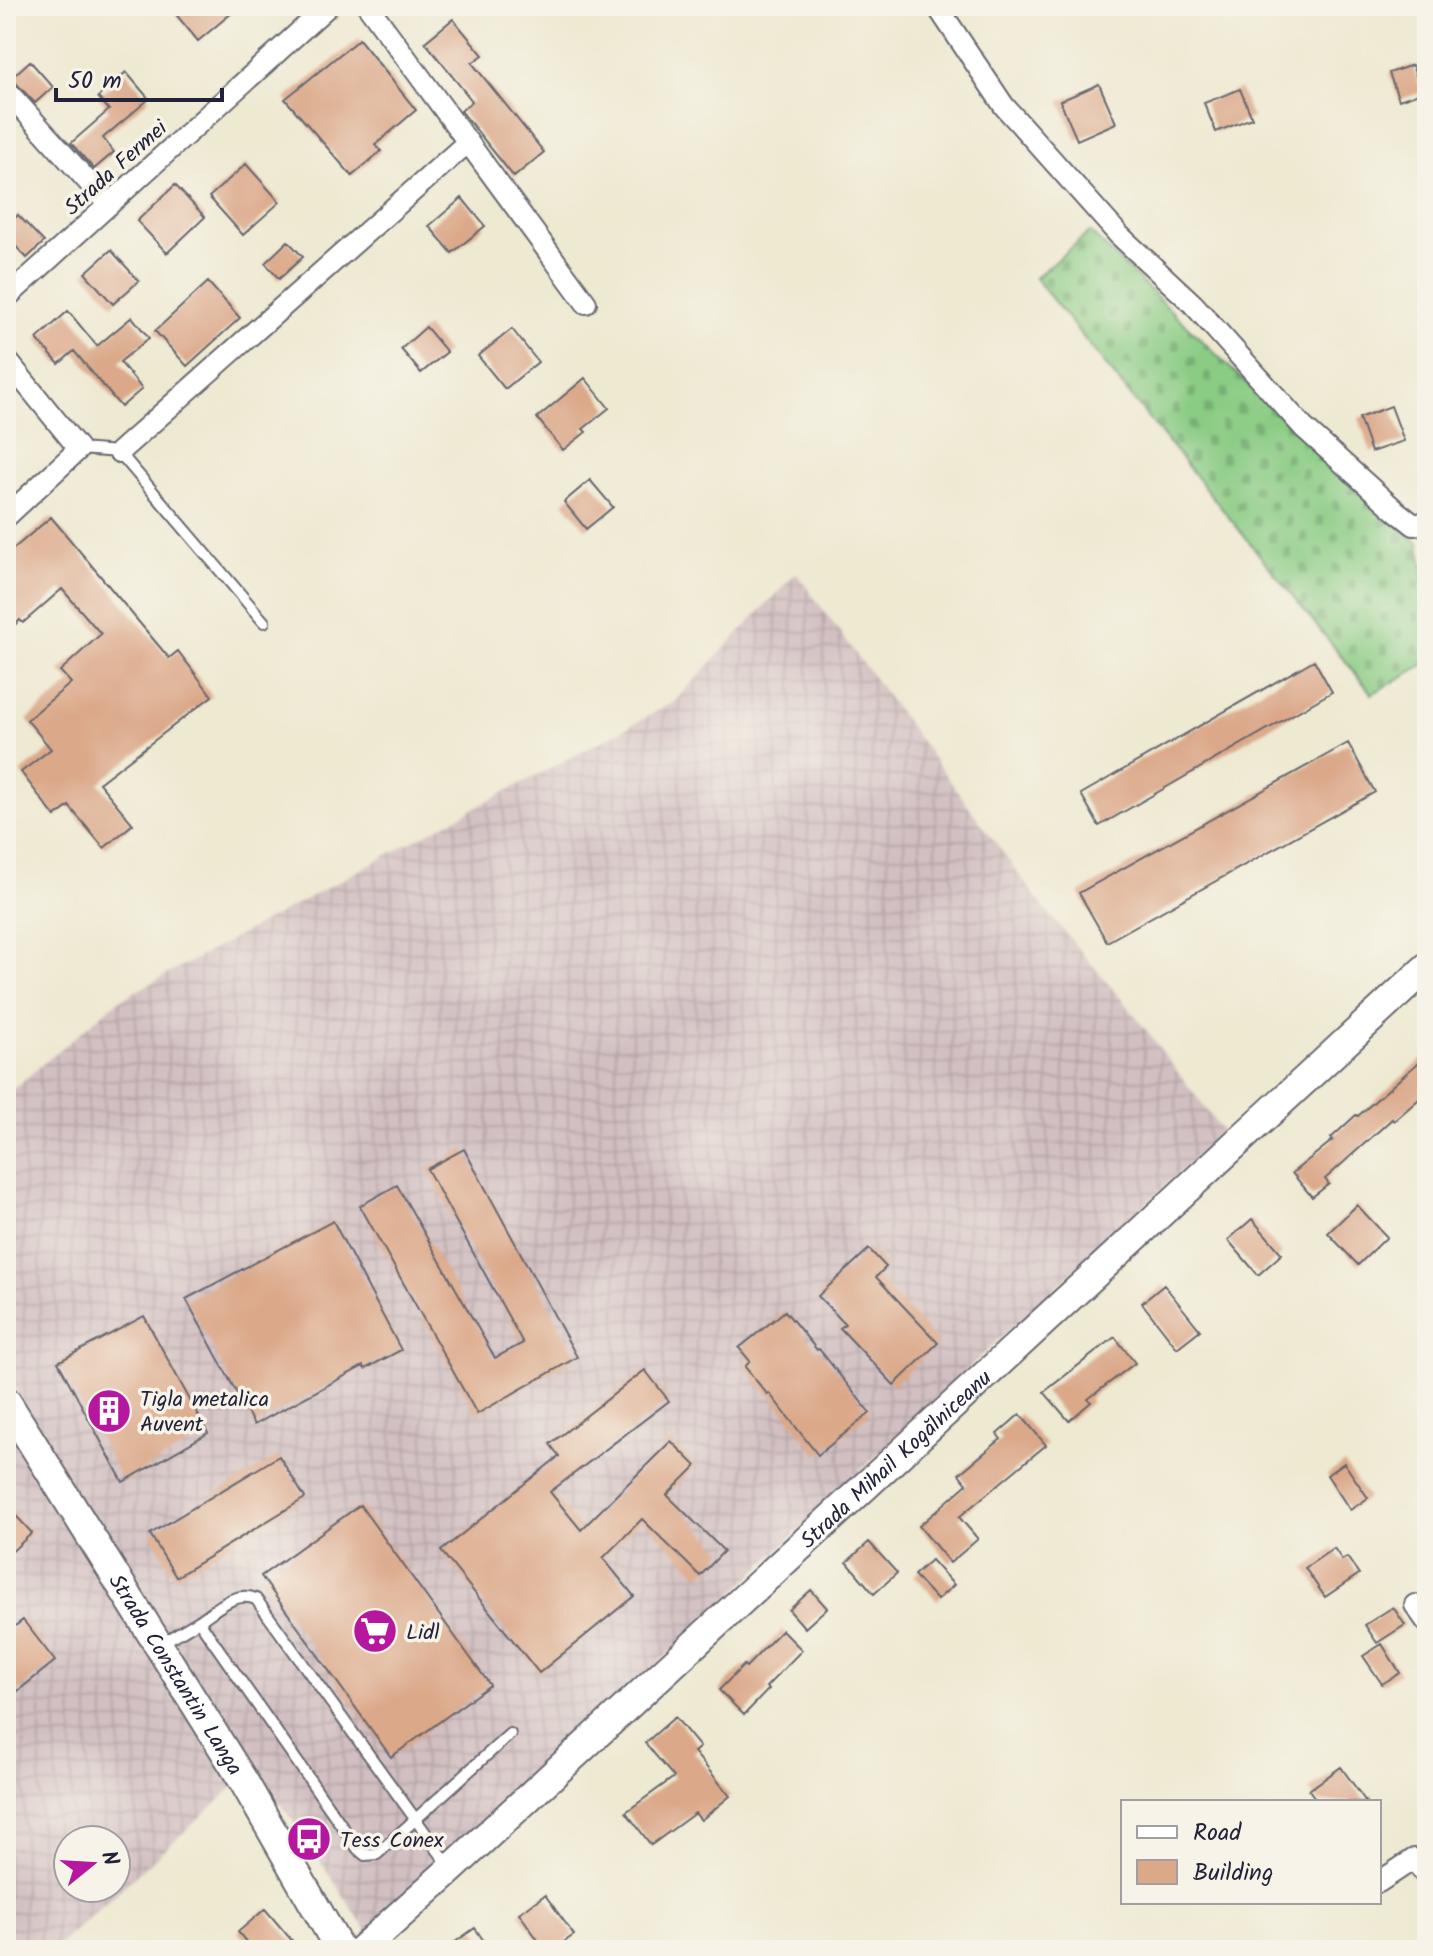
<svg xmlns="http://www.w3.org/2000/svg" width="1433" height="1956" viewBox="0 0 1433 1956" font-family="Kalam,sans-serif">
	<defs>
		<pattern id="industrial-grid" width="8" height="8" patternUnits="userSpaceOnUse" patternTransform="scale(2)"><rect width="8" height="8" fill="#d2bfc1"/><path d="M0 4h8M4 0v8" fill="none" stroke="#b4a4a7"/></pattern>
		<pattern id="cemetery-stones" width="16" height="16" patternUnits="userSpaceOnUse" patternTransform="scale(2)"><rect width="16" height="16" fill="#8acc84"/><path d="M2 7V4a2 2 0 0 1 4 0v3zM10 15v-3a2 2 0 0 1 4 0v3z" fill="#77af73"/></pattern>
	</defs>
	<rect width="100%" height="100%" fill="#f7f3e8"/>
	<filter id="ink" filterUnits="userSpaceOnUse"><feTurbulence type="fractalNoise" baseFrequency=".0125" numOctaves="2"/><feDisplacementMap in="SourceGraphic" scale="16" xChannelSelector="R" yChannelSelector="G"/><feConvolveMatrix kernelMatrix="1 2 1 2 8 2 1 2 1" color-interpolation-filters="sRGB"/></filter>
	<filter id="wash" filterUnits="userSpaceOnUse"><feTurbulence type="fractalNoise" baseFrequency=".006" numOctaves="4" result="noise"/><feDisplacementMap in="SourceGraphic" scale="32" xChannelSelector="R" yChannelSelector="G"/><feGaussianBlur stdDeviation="1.8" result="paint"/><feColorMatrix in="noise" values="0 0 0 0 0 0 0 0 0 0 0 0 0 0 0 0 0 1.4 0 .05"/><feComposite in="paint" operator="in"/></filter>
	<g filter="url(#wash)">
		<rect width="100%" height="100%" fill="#eee9d1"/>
		<!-- industrial -->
		<path fill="url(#industrial-grid)" fill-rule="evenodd" d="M 796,573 L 1044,908 L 1133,1013 L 1223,1132 L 937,1397 L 804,1526 L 370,1935 L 256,1767 L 53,1950 L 6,1950 L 6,1452 L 33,1420 L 6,1374 L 6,1095 L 118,1001 L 413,841 L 673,703 ZM 68,1840 L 116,1840 L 116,1888 L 68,1888 Z"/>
		<!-- cemetery -->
		<path fill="url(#cemetery-stones)" stroke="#567760" stroke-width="2" d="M 1090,232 L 1374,507 L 1419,543 L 1427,593 L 1427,663 L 1372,694 L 1035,278 Z"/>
		<g id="blocks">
			<!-- building -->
			<path fill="#dba889" d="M 169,6 L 240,6 L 198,41 Z
				M 453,19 L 483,55 L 472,63 L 544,152 L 514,177 L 461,111 L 472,101 L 425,42 Z
				M 359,39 L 416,110 L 375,145 L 381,151 L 352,176 L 285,99 Z
				M 30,61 L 53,87 L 35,103 L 11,78 Z
				M 1412,65 L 1422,92 L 1399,100 L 1389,73 Z
				M 126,72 L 149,99 L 103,138 L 114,152 L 94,169 L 71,143 L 109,110 L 98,97 Z
				M 1099,84 L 1116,123 L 1077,140 L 1060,101 Z
				M 1240,89 L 1252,118 L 1216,132 L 1204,103 Z
				M 246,164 L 280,202 L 243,235 L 209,197 Z
				M 175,185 L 205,217 L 167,253 L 137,221 Z
				M 462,198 L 485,226 L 452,253 L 429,226 Z
				M 18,215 L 44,242 L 27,258 L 6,236 L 6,226 Z
				M 288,241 L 303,257 L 279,279 L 265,263 Z
				M 111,250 L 139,281 L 113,304 L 85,273 Z
				M 208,282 L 240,318 L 187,366 L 155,331 Z
				M 68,311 L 97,346 L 132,317 L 149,338 L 120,362 L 142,389 L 121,407 L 74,351 L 59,364 L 37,339 Z
				M 426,327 L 447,352 L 421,373 L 401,349 Z
				M 512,329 L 538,362 L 505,389 L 478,356 Z
				M 585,378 L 609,408 L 583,429 L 586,432 L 563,450 L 537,418 Z
				M 1391,406 L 1404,441 L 1371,452 L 1359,418 Z
				M 590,480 L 613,507 L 586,529 L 564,502 Z
				M 51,517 L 169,658 L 178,651 L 212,696 L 99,783 L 133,824 L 104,848 L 69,806 L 55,817 L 21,772 L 51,749 L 27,720 L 71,683 L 60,671 L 101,634 L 62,589 L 23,623 L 20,620 L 6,633 L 6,555 Z
				M 1314,660 L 1332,692 L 1099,826 L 1081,794 Z
				M 1348,743 L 1375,792 L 1107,942 L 1079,893 Z
				M 1427,1055 L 1427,1092 L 1394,1121 L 1392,1119 L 1325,1179 L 1329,1184 L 1312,1197 L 1292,1173 L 1333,1140 L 1331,1138 L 1356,1115 L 1358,1116 Z
				M 464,1149 L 577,1357 L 477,1414 L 360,1206 L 397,1185 L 495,1358 L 523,1343 L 427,1169 Z
				M 1357,1205 L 1387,1237 L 1358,1265 L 1328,1233 Z
				M 1252,1219 L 1282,1254 L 1258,1275 L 1228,1240 Z
				M 333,1221 L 401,1350 L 365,1369 L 363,1366 L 254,1425 L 186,1299 Z
				M 869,1249 L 886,1267 L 876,1277 L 938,1343 L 894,1385 L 840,1328 L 845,1324 L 818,1296 Z
				M 1164,1285 L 1200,1330 L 1177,1348 L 1142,1303 Z
				M 785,1311 L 817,1350 L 819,1349 L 870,1413 L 818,1455 L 769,1393 L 767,1394 L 745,1367 L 750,1361 L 739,1348 Z
				M 144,1316 L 208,1433 L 123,1482 L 58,1362 Z
				M 1115,1337 L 1135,1363 L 1088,1399 L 1091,1402 L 1069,1421 L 1044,1392 Z
				M 645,1370 L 669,1401 L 550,1492 L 581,1530 L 671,1441 L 696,1466 L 667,1495 L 724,1551 L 700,1576 L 642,1519 L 603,1558 L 634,1596 L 539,1673 L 441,1551 L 559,1456 L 550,1444 Z
				M 1020,1414 L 1046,1445 L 959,1517 L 978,1539 L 950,1563 L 919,1526 L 967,1484 L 959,1474 L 1001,1439 L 997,1434 Z
				M 279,1456 L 305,1498 L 176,1577 L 150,1534 Z
				M 1344,1463 L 1368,1498 L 1350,1510 L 1327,1475 Z
				M 6,1505 L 32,1533 L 6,1557 Z
				M 360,1505 L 490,1685 L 391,1757 L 261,1576 Z
				M 869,1542 L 897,1573 L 874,1594 L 847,1562 Z
				M 1334,1548 L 1342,1560 L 1347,1557 L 1359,1574 L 1325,1597 L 1305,1568 Z
				M 931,1560 L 954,1585 L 937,1600 L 914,1575 Z
				M 811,1590 L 827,1608 L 805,1628 L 789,1610 Z
				M 1393,1607 L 1405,1625 L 1377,1643 L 1365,1625 Z
				M 23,1620 L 55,1661 L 14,1694 L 6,1684 L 6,1633 Z
				M 782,1630 L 802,1650 L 766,1687 L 769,1689 L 744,1715 L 719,1690 L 744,1665 L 746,1667 Z
				M 1382,1644 L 1400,1673 L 1382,1684 L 1363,1656 Z
				M 675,1717 L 700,1747 L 694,1752 L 730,1796 L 701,1820 L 695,1813 L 651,1845 L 626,1812 L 674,1777 L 645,1743 Z
				M 1341,1767 L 1366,1802 L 1318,1802 L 1309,1790 Z
				M 545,1895 L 574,1935 L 552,1950 L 545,1950 L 519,1913 Z
				M 265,1909 L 300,1950 L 253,1950 L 238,1932 Z
				M 475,1928 L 490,1950 L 444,1950 Z"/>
		</g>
	</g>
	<g filter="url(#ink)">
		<use href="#blocks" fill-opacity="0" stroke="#696870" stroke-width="2"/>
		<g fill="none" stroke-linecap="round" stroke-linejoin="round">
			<!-- lane casing -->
			<g stroke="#696870" stroke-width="14">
				<path id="lane" d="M 79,449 L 119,452 L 264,622
					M 160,1644 L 199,1621
					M 450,1867 L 256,1599 C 235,1590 216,1610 199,1621 L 358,1849 L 365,1855 L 377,1854 L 510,1734"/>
			</g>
			<!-- street casing -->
			<g stroke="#696870" stroke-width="24">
				<path id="street" d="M 368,6 L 586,303
					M 937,6 L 1004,106 L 1119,235 L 1193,304 L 1304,428 L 1395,510 L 1414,525 L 1427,522
					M 6,90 L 109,205
					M 6,298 L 328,6
					M 6,359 L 79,449 L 6,517
					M 119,452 L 468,142
					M 1415,1605 L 1427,1622
					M 1379,1882 L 1414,1859 L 1427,1877"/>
			</g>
			<!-- secondary casing -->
			<g stroke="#696870" stroke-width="32">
				<g id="secondary">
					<path id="s1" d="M 6,1401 L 244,1782 L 340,1950"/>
					<path id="s2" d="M 361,1950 L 451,1869 L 1427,967"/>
				</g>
			</g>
			<!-- lane -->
			<use href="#lane" stroke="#fff" stroke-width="10"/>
			<!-- street -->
			<use href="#street" stroke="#fff" stroke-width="20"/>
			<!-- secondary -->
			<use href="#secondary" stroke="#fff" stroke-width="28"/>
		</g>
	</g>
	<!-- icons -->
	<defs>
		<g id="building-disc" transform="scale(2.3)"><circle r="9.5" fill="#b5179e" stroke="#f7f3e8"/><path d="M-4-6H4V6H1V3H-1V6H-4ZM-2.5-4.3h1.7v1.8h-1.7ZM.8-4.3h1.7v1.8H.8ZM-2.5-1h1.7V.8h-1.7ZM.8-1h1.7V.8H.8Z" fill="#fff"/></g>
		<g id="supermarket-disc" transform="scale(2.3)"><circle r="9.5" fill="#b5179e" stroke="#f7f3e8"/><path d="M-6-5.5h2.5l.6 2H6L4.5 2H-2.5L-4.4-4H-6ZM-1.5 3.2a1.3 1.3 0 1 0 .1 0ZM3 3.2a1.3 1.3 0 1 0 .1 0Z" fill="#fff"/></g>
		<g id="bus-disc" transform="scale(2.3)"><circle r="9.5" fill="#b5179e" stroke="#f7f3e8"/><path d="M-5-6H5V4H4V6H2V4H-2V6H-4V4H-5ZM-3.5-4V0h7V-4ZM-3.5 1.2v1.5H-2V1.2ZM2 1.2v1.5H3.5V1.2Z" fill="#fff"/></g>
	</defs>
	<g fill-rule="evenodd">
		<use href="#building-disc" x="109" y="1411"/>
		<use href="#supermarket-disc" x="375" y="1631"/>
		<use href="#bus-disc" x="309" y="1839"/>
	</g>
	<g text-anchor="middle" stroke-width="7" stroke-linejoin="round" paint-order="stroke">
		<!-- street labels -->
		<g font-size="22" fill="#22223b" stroke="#f7f3e8">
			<text transform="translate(115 167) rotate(-42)" y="8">Strada Fermei</text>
			<text dy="8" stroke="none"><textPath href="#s2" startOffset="726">Strada Mihail Kogălniceanu</textPath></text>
			<text dy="8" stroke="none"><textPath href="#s1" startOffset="322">Strada Constantin Langa</textPath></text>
		</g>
		<!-- poi labels -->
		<g font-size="22" fill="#22223b" stroke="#f7f3e8" text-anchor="start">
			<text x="140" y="1406">Tigla metalica<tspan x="140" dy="25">Auvent</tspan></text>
			<text x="406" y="1639">Lidl</text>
			<text x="340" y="1847">Tess Conex</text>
		</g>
	</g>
	<!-- margin -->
	<rect width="1433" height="1956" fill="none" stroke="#f7f3e8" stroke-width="32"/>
	<!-- legend -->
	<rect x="1121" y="1800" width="260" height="104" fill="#f7f3e8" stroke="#a29fa3" stroke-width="2"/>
	<rect x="1137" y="1826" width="40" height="12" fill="#ffffff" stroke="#a29fa3" stroke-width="2"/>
	<text x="1193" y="1840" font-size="24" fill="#22223b">Road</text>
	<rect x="1137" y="1860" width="40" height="24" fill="#dba889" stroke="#a29fa3" stroke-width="2"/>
	<text x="1193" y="1880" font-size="24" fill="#22223b">Building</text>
	<!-- north arrow -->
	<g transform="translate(92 1864) rotate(72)"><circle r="38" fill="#f7f3e8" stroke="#a29fa3" stroke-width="2"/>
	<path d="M0-6L14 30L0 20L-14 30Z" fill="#b5179e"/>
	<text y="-12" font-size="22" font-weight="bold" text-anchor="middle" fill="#22223b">N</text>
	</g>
	<!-- scale -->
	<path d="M56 88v12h166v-12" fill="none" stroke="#22223b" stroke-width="4"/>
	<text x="68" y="88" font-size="24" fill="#22223b" stroke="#f7f3e8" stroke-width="6" paint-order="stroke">50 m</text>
</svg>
